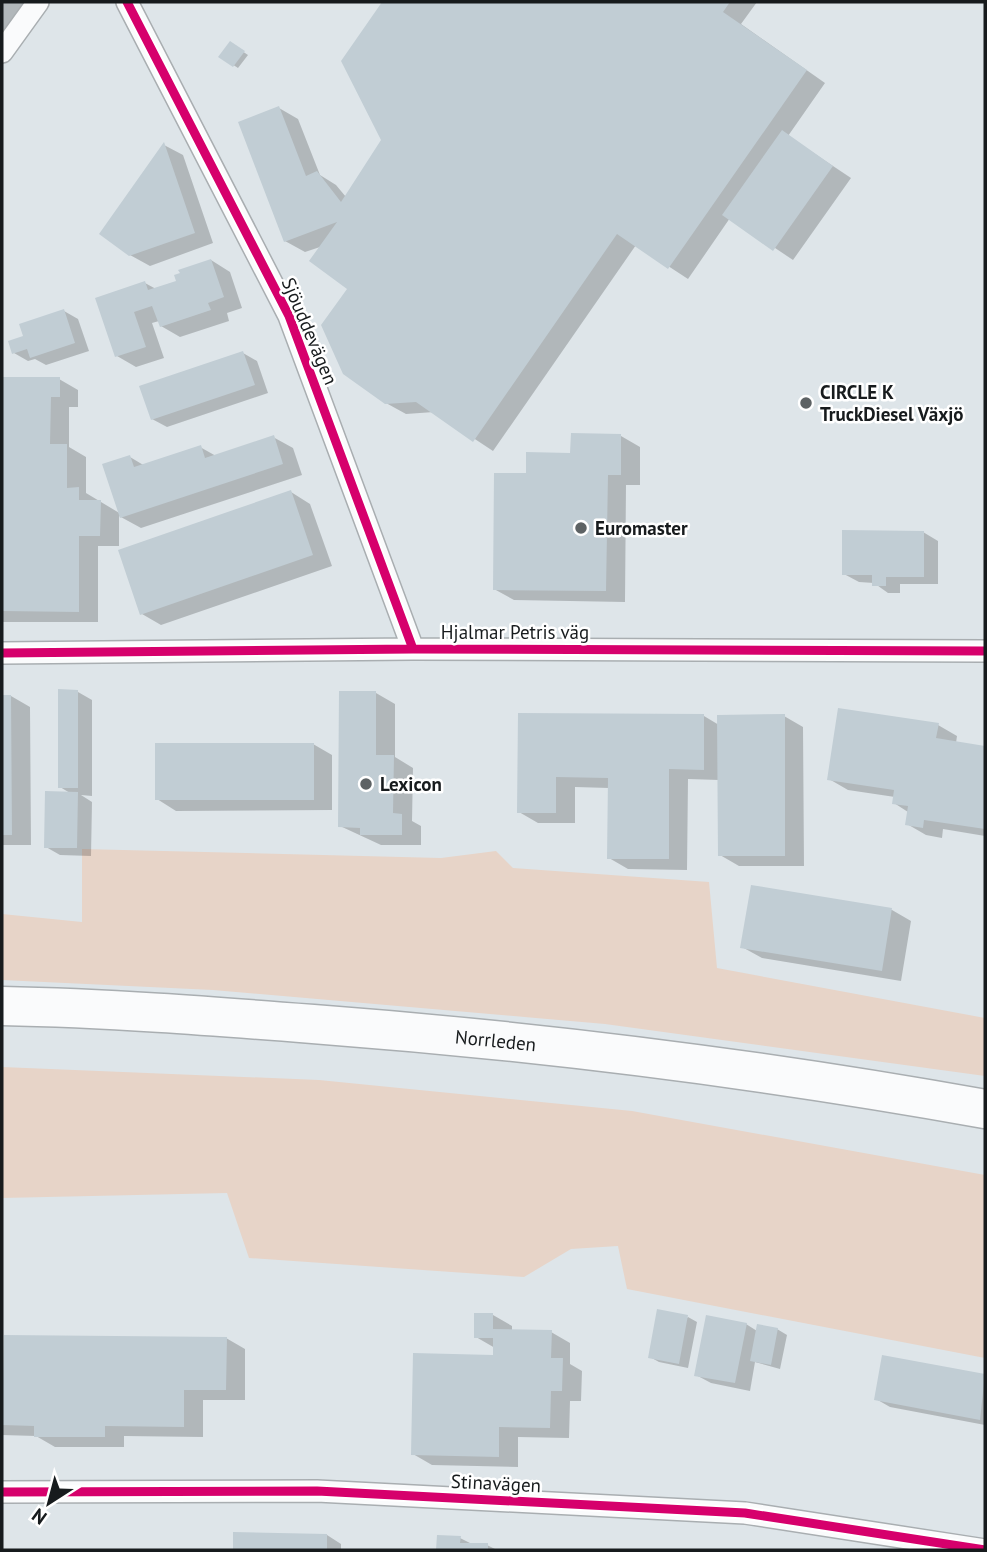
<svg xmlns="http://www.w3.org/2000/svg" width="987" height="1552" viewBox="0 0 987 1552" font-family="'PT Sans',sans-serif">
	<rect width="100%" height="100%" fill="#dee5e9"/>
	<!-- green -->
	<path fill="#e7d4c8" d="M 82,849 L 441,858 L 496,851 L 513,868 L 709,882 L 717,968 L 985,1018 L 985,1076 L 605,1024 L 213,990 L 2,980 L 2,914 L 82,922 Z
		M 2,1067 L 319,1080 L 632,1111 L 985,1175 L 985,1358 L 627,1289 L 618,1246 L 571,1249 L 524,1277 L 249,1258 L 227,1193 L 2,1198 Z"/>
	<!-- shadow -->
	<path fill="#0003" d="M 2,2 L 25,2 L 2,36 Z
		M 384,2 L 757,2 L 741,24 L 825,83 L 788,136 L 851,178 L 793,260 L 730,218 L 688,279 L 636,245 L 493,451 L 434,412 L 406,414 L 386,403 L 349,288 L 323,246 L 305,252 L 285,241 L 279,108 L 298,119 L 320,175 L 336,185 L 346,197 L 383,140 L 343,61 Z
		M 230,43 L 248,55 L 238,68 L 221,57 Z
		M 164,145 L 183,155 L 213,243 L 150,266 L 130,255 Z
		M 211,260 L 230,272 L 242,308 L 227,313 L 229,321 L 180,337 L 161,326 L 159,321 L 152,323 L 164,358 L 136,367 L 117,356 L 145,283 L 156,289 L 178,282 Z
		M 64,311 L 78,319 L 89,351 L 46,365 L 35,359 L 28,361 L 14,353 L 25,337 Z
		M 243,353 L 257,361 L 268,393 L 167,427 L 152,419 Z
		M 2,379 L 59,379 L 78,390 L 78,407 L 69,407 L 69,447 L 86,457 L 86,493 L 121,514 L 130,457 L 145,466 L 200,447 L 216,456 L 273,437 L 293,448 L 302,475 L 141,528 L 119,516 L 119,546 L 98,546 L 98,622 L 2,622 Z
		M 621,436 L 640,447 L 640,485 L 626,485 L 625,602 L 514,600 L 494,589 L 527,475 Z
		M 291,492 L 310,504 L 332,566 L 161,625 L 142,614 Z
		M 923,532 L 938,541 L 938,584 L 900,584 L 900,593 L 888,593 L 874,583 L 859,582 L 844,574 Z
		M 78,692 L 92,700 L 92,796 L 81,795 L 92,802 L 91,856 L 60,855 L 46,847 L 70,793 L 60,787 Z
		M 376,693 L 395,704 L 395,757 L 413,768 L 412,821 L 421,826 L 421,845 L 381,845 L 340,826 Z
		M 2,696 L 11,696 L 30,707 L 31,845 L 2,845 Z
		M 520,714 L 704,716 L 719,725 L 784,716 L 803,727 L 804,866 L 739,866 L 720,855 L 719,780 L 688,779 L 687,870 L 628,869 L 609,858 L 609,788 L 575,787 L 575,823 L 538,823 L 519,812 Z
		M 938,725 L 957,736 L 956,743 L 985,748 L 985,836 L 943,829 L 942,838 L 926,835 L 907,824 L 908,812 L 894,803 L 895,797 L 848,790 L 829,779 Z
		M 313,744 L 332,755 L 332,810 L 176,811 L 157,799 Z
		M 752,887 L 892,910 L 911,921 L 901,981 L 762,958 L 742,947 Z
		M 493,1315 L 512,1326 L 512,1331 L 551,1332 L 570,1343 L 570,1364 L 582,1371 L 581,1401 L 570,1401 L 569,1438 L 518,1437 L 518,1467 L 432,1465 L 413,1454 L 495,1356 L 495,1348 L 476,1337 Z
		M 688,1317 L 697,1322 L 688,1368 L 659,1362 L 650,1357 Z
		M 746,1324 L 757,1331 L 777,1329 L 787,1335 L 780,1369 L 755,1362 L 750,1391 L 711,1383 L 696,1375 Z
		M 226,1338 L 245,1349 L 245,1400 L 203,1400 L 203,1437 L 124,1436 L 124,1447 L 55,1447 L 36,1436 L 2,1435 L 2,1403 Z
		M 884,1357 L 985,1376 L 985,1425 L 890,1407 L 876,1399 Z
		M 235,1534 L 327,1535 L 341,1544 L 341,1550 L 234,1550 Z
		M 438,1537 L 460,1538 L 472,1544 L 487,1545 L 497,1550 L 438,1550 Z"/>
	<!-- building -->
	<path fill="#c1cdd4" d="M 382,2 L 730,2 L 723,12 L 807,70 L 668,269 L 617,234 L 473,442 L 416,402 L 385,404 L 343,374 L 321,325 L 347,289 L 309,261 L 337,222 L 284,242 L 238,122 L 279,106 L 306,176 L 317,171 L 341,202 L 381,140 L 341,61 Z
		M 230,41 L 245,51 L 233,67 L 218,57 Z
		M 782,130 L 833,166 L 773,251 L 722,215 Z
		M 164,142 L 195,233 L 129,256 L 99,234 Z
		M 211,259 L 224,297 L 208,303 L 211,310 L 160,327 L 152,306 L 134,312 L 146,347 L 115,357 L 95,298 L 145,281 L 148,290 L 176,281 L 174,275 L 180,273 L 178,270 Z
		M 64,309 L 75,343 L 30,358 L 27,349 L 12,354 L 8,341 L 23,336 L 19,324 Z
		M 243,351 L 255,385 L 151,420 L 139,386 Z
		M 2,377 L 60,377 L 60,397 L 51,397 L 50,444 L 67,444 L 67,488 L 79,487 L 79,500 L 101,500 L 100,536 L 79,536 L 79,612 L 2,611 Z
		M 571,433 L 621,434 L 621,475 L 608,475 L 606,591 L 493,590 L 494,473 L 526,473 L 526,452 L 570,453 Z
		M 274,435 L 283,464 L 120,518 L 102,464 L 130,455 L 134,467 L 201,445 L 205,458 Z
		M 291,490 L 313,555 L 140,615 L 118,550 Z
		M 842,530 L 924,531 L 924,577 L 886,577 L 886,586 L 872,586 L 872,575 L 842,575 Z
		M 58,689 L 78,690 L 78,788 L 58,788 Z
		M 339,691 L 376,691 L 376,755 L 394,755 L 393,813 L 402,814 L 402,835 L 360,835 L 360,828 L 338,827 Z
		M 2,695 L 11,695 L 12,835 L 2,835 Z
		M 838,708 L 939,723 L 936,738 L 985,746 L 985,829 L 924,820 L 923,828 L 905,825 L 908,806 L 892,804 L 894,790 L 827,780 Z
		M 518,713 L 704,714 L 704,770 L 669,769 L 669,859 L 607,859 L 608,778 L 556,777 L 556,813 L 517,813 Z
		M 785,714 L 785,856 L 718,856 L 717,715 Z
		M 155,743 L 314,743 L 314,800 L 155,800 Z
		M 45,791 L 78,792 L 77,848 L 44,848 Z
		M 751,885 L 892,908 L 882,971 L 740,948 Z
		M 657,1309 L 688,1315 L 679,1364 L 648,1358 Z
		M 474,1313 L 493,1313 L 493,1329 L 552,1330 L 551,1358 L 563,1358 L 562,1391 L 551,1391 L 550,1428 L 499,1427 L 499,1457 L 411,1455 L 413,1353 L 493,1355 L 493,1338 L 474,1338 Z
		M 706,1315 L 747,1323 L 735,1383 L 694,1376 Z
		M 757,1324 L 778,1328 L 771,1365 L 750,1361 Z
		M 4,1335 L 227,1337 L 226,1390 L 184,1390 L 184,1427 L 105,1426 L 105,1437 L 34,1437 L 34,1426 L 2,1425 Z
		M 882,1355 L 985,1374 L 980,1420 L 874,1400 Z
		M 233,1532 L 327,1534 L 327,1550 L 233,1550 Z
		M 437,1535 L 461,1536 L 460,1543 L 488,1543 L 488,1550 L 436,1550 Z"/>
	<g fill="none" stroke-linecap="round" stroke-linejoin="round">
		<!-- street casing -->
		<g stroke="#a9aeb1" stroke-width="24">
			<path id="street" d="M 127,2 L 289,316 L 413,649
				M 2,52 L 38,2
				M 2,653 L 413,649 L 985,651
				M 2,1492 L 317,1491 L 745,1513 L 985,1550"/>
		</g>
		<!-- highway casing -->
		<g stroke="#a9aeb1" stroke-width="41">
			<g id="highway">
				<path id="s1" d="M 2,1006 C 106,1008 210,1016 313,1024 C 539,1041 762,1069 985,1109"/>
			</g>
		</g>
		<!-- street -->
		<use href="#street" stroke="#fafbfc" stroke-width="21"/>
		<!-- highway -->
		<use href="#highway" stroke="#fafbfc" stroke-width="38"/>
		<!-- cycleway casing -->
		<g stroke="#fff" stroke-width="13">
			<path id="cycleway" d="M 127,2 L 289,316 L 413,649
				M 2,653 L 413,649 L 985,651
				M 2,1492 L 317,1491 L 745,1513 L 985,1550"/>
		</g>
		<!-- cycleway -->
		<use href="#cycleway" stroke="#d6006c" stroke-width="9"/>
	</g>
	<!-- markers -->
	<g fill="#5d6264" stroke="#fff" stroke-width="2.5">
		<circle cx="806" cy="403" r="7"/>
		<circle cx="581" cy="528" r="7"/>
		<circle cx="366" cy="784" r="7"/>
	</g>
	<g text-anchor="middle" stroke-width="5" stroke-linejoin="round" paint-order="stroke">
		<!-- street labels -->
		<g font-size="19" fill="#171b1d" stroke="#fff">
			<text transform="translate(310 331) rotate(67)" y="7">Sjöuddevägen</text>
			<text x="515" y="639">Hjalmar Petris väg</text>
			<text dy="7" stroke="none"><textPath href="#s1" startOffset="495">Norrleden</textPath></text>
			<text transform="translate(496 1483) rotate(3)" y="7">Stinavägen</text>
		</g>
		<!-- poi labels -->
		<g font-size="19" font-weight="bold" fill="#171b1d" stroke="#fff" text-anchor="start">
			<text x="820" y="399">CIRCLE K<tspan x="820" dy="22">TruckDiesel Växjö</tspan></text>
			<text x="595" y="535">Euromaster</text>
			<text x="380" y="791">Lexicon</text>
		</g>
	</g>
	<!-- border -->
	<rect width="987" height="1552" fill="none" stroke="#171b1d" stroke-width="7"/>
	<!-- north arrow -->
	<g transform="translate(49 1503) rotate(216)" stroke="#ffffff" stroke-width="5" paint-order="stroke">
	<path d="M0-5L12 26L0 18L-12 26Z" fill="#171b1d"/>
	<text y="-10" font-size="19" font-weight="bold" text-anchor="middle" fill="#171b1d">N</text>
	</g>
</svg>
